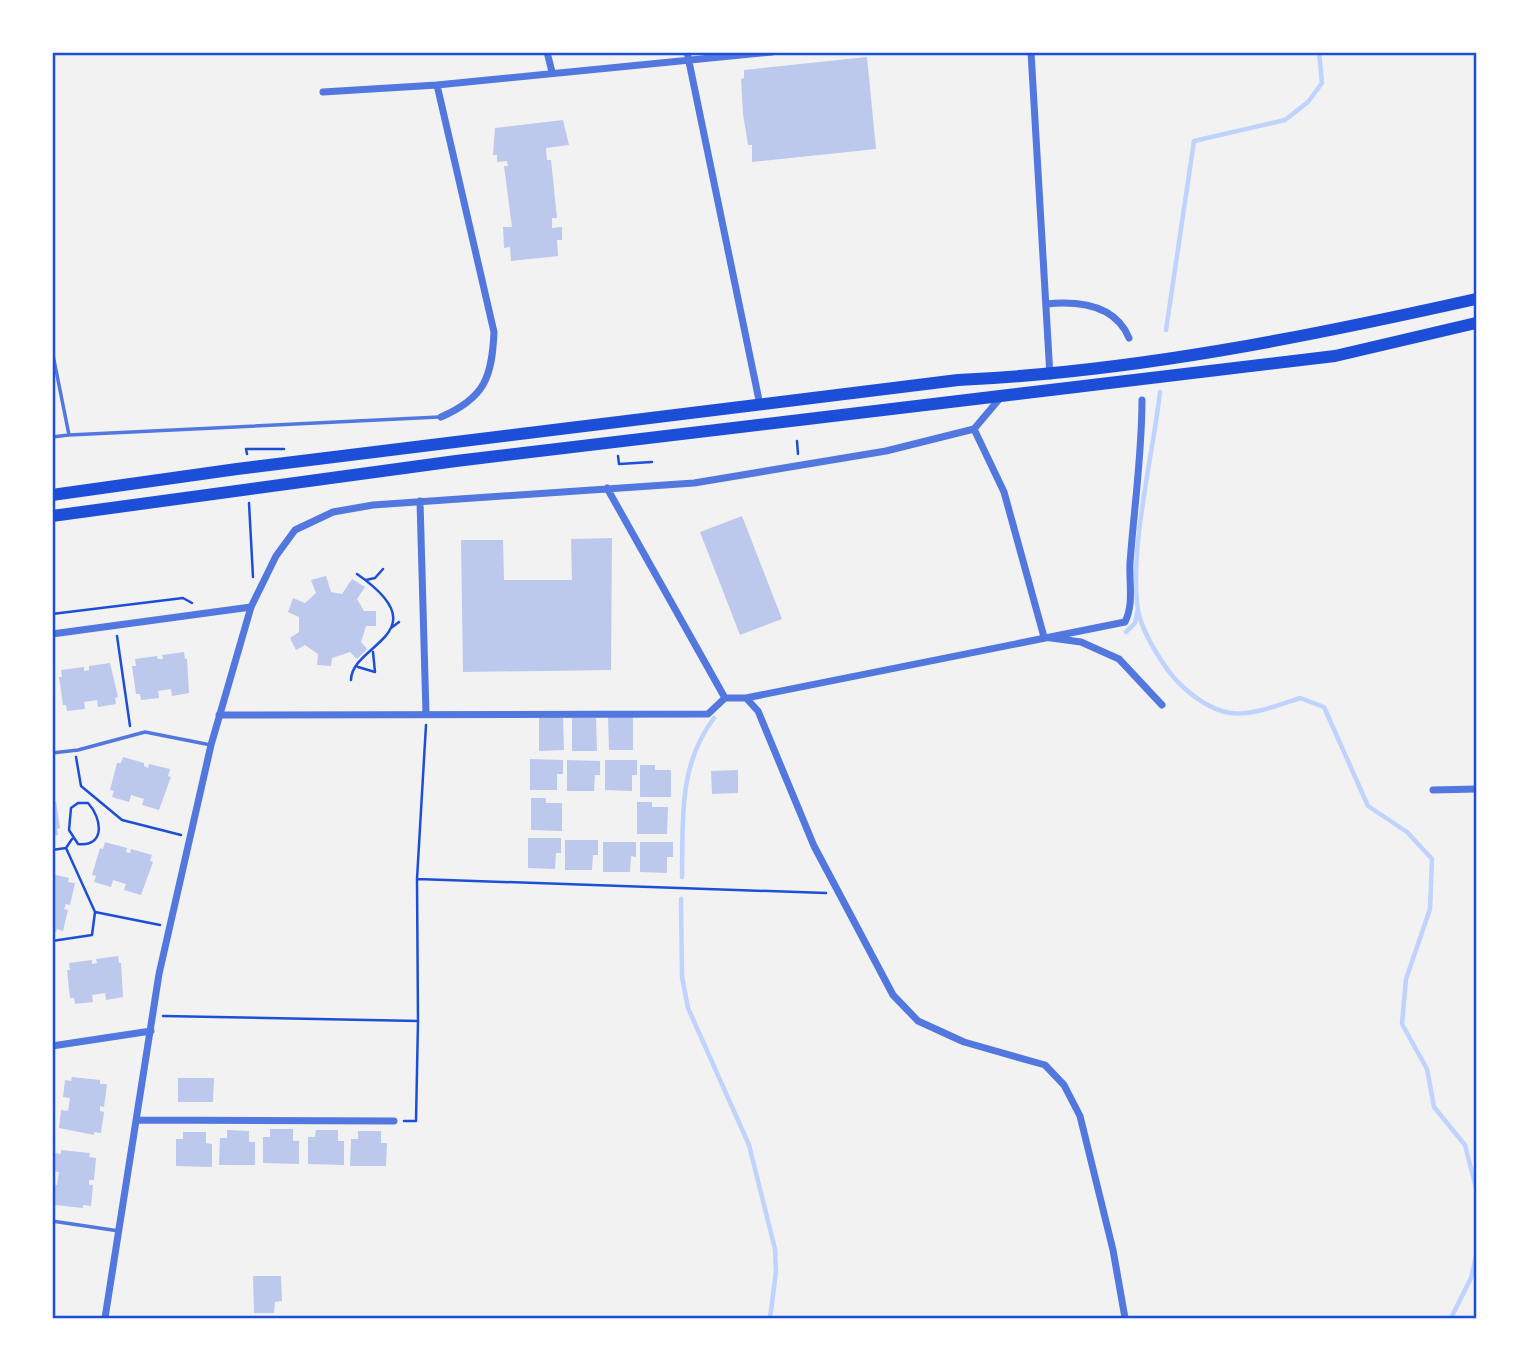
<svg xmlns="http://www.w3.org/2000/svg" width="1529" height="1371" viewBox="0 0 1529 1371" font-family="Lato,sans-serif">
	<rect width="100%" height="100%" fill="#f2f2f2"/>
	<g fill="none" stroke-linecap="round" stroke-linejoin="round">
		<!-- stream -->
		<path stroke="#bfd3fe" stroke-width="4.5" d="M 1166,330 L 1194,141 L 1285,120 L 1308,102 L 1322,83 L 1319,52
			M 1160,392 C 1153,455 1129,549 1138,610 C 1142,633 1166,672 1183,687 C 1226,726 1249,715 1300,698 L 1324,707 L 1368,806 L 1407,832 L 1432,859 L 1430,909 L 1406,979 L 1402,1024 L 1427,1069 L 1434,1107 L 1465,1145 L 1476,1188
			M 1126,632 L 1135,623 L 1138,609
			M 682,877 C 683,821 678,765 714,718
			M 681,899 L 682,977 L 688,1008 L 749,1145 L 775,1249 L 776,1272 L 770,1318
			M 1451,1318 L 1471,1278 L 1476,1256"/>
	</g>
	<!-- building -->
	<path fill="#bdc9ec" d="M 867,57 L 876,149 L 752,162 L 752,145 L 748,145 L 743,114 L 741,79 L 744,78 L 744,70 Z
		M 563,120 L 569,145 L 546,148 L 547,160 L 551,160 L 557,218 L 552,218 L 552,228 L 562,227 L 562,240 L 557,240 L 558,256 L 511,261 L 510,247 L 504,248 L 503,227 L 512,227 L 504,166 L 508,166 L 507,161 L 497,162 L 497,155 L 493,155 L 495,128 Z
		M 742,516 L 782,619 L 740,635 L 700,532 Z
		M 612,538 L 611,670 L 463,672 L 461,540 L 503,540 L 504,580 L 572,580 L 571,539 Z
		M 326,576 L 331,592 L 342,594 L 352,579 L 365,587 L 357,599 L 364,611 L 376,611 L 376,626 L 366,626 L 361,642 L 367,649 L 357,659 L 350,652 L 332,658 L 331,666 L 317,665 L 318,654 L 305,645 L 296,650 L 290,638 L 299,632 L 299,617 L 288,612 L 293,598 L 305,603 L 316,593 L 311,580 Z
		M 184,652 L 185,659 L 187,659 L 189,693 L 172,696 L 171,689 L 158,691 L 159,698 L 141,700 L 140,694 L 136,694 L 132,666 L 136,666 L 135,659 L 157,656 L 158,659 L 163,659 L 162,655 Z
		M 110,663 L 118,697 L 115,698 L 116,704 L 98,707 L 97,700 L 84,702 L 85,709 L 67,711 L 66,705 L 63,705 L 59,677 L 62,677 L 61,670 L 84,667 L 84,671 L 89,670 L 89,666 Z
		M 608,717 L 633,717 L 633,750 L 609,750 Z
		M 539,718 L 563,718 L 564,750 L 539,751 Z
		M 572,718 L 596,718 L 597,751 L 572,751 Z
		M 123,757 L 144,763 L 144,766 L 148,768 L 149,764 L 170,769 L 168,776 L 171,777 L 159,810 L 142,805 L 144,799 L 131,795 L 129,802 L 112,797 L 114,791 L 110,790 L 117,763 L 121,763 Z
		M 530,759 L 563,760 L 563,774 L 557,774 L 557,790 L 530,790 Z
		M 567,760 L 600,761 L 600,775 L 595,775 L 594,791 L 567,791 Z
		M 605,760 L 637,760 L 637,775 L 632,775 L 632,791 L 605,790 Z
		M 640,765 L 655,765 L 655,770 L 671,770 L 671,797 L 640,797 Z
		M 738,770 L 738,793 L 712,794 L 711,771 Z
		M 531,798 L 546,798 L 546,803 L 562,803 L 562,831 L 531,830 Z
		M 52,801 L 56,801 L 60,828 L 57,829 L 58,835 L 52,836 Z
		M 637,802 L 652,802 L 652,807 L 668,807 L 667,834 L 637,834 Z
		M 528,838 L 561,838 L 561,853 L 556,853 L 555,869 L 528,868 Z
		M 565,840 L 598,840 L 598,855 L 593,855 L 592,870 L 565,870 Z
		M 105,842 L 127,848 L 126,852 L 130,853 L 131,849 L 152,855 L 150,861 L 153,862 L 141,895 L 124,890 L 126,884 L 113,880 L 111,887 L 94,882 L 96,876 L 92,875 L 100,848 L 103,849 Z
		M 603,842 L 636,842 L 636,857 L 631,856 L 630,872 L 603,872 Z
		M 640,842 L 673,842 L 673,857 L 667,857 L 667,873 L 640,872 Z
		M 52,874 L 69,878 L 68,882 L 75,883 L 70,905 L 66,904 L 64,909 L 68,910 L 63,931 L 57,929 L 56,932 L 52,931 Z
		M 118,956 L 119,963 L 121,963 L 123,997 L 106,1000 L 105,993 L 92,995 L 93,1002 L 75,1004 L 74,998 L 70,998 L 67,970 L 70,970 L 69,963 L 92,960 L 92,964 L 97,963 L 96,959 Z
		M 72,1077 L 100,1080 L 100,1084 L 107,1084 L 104,1107 L 100,1106 L 100,1111 L 104,1112 L 101,1133 L 94,1132 L 94,1135 L 59,1128 L 61,1110 L 68,1111 L 70,1098 L 63,1097 L 65,1080 L 71,1081 Z
		M 178,1078 L 214,1078 L 213,1102 L 178,1102 Z
		M 270,1129 L 293,1129 L 293,1141 L 299,1141 L 299,1164 L 263,1163 L 263,1137 L 270,1137 Z
		M 227,1130 L 249,1131 L 249,1142 L 255,1142 L 255,1165 L 219,1165 L 220,1138 L 227,1138 Z
		M 316,1130 L 338,1130 L 338,1141 L 344,1141 L 344,1165 L 308,1164 L 308,1137 L 315,1137 Z
		M 358,1131 L 381,1131 L 381,1143 L 387,1143 L 386,1166 L 350,1166 L 351,1139 L 358,1139 Z
		M 183,1132 L 206,1132 L 206,1143 L 212,1144 L 212,1167 L 176,1166 L 176,1139 L 183,1139 Z
		M 61,1150 L 90,1153 L 89,1157 L 96,1158 L 94,1180 L 89,1180 L 89,1185 L 93,1185 L 91,1206 L 83,1205 L 83,1208 L 55,1205 L 52,1202 L 52,1184 L 57,1185 L 59,1172 L 52,1171 L 54,1153 L 61,1154 Z
		M 253,1276 L 281,1276 L 282,1301 L 275,1302 L 274,1313 L 254,1313 Z"/>
	<g fill="none" stroke-linecap="round" stroke-linejoin="round">
		<!-- path -->
		<path stroke="#1d4ed8" stroke-width="2.5" d="M 797,441 L 798,454
			M 247,454 L 246,449 L 284,449
			M 618,456 L 619,464 L 652,462
			M 249,503 L 253,577
			M 366,580 L 375,578 L 383,569
			M 52,614 L 183,598 L 192,603
			M 391,628 L 399,622
			M 117,636 L 130,726
			M 358,667 L 375,672 L 373,652
			M 351,680 C 351,644 442,633 357,574
			M 76,757 L 81,786 L 122,820 L 181,835
			M 78,803 L 88,803 C 102,818 106,847 78,844 L 69,830 L 71,808 Z
			M 72,839 L 66,848 L 95,912
			M 52,850 L 66,848
			M 417,879 L 426,725
			M 52,941 L 92,935 L 95,912 L 160,925
			M 163,1016 L 418,1021 L 417,879 L 826,893
			M 404,1121 L 416,1121 L 418,1021"/>
		<!-- service -->
		<path stroke="#5277de" stroke-width="3.5" d="M 52,350 L 69,435 L 439,417
			M 52,437 L 69,435
			M 52,753 L 78,750 L 145,732 L 211,745
			M 52,1221 L 119,1231"/>
		<!-- minor -->
		<path stroke="#5277de" stroke-width="7" d="M 547,52 L 552,72
			M 687,52 L 760,405
			M 1031,52 L 1050,376
			M 437,85 L 494,332 C 492,377 485,398 441,417
			M 323,92 L 437,85 L 772,52
			M 1046,304 C 1077,301 1115,304 1129,338
			M 974,429 L 1004,492 L 1044,637 L 1081,642 L 1119,659 L 1162,705
			M 420,501 L 426,714
			M 52,634 L 251,607
			M 725,698 L 746,698 L 758,711 L 814,846 L 893,995 L 918,1021 L 964,1042 L 1045,1065 L 1064,1085 L 1080,1116 L 1113,1250 L 1125,1318
			M 746,698 L 1125,622 C 1134,604 1129,584 1130,563 C 1134,508 1142,455 1142,400
			M 219,715 L 708,714 L 725,698 L 607,488
			M 1433,790 L 1476,789
			M 52,1046 L 151,1031
			M 136,1120 L 394,1121
			M 105,1318 L 159,974 L 211,745 L 251,607 L 276,556 L 295,530 L 333,512 L 373,505 L 694,483 L 886,451 L 974,429 L 1001,397"/>
		<!-- trunk -->
		<path stroke="#1d4ed8" stroke-width="12" d="M 52,495 L 237,469 L 958,380 C 1133,372 1306,337 1476,299
			M 52,516 L 456,461 L 1335,356 L 1476,323"/>
	</g>
	<!-- border -->
	<rect width="1529" height="1371" fill="none" stroke="#ffffff" stroke-width="108"/>
	<rect x="54" y="54" width="1421" height="1263" fill="none" stroke="#1d4ed8" stroke-width="2.5"/>
</svg>
